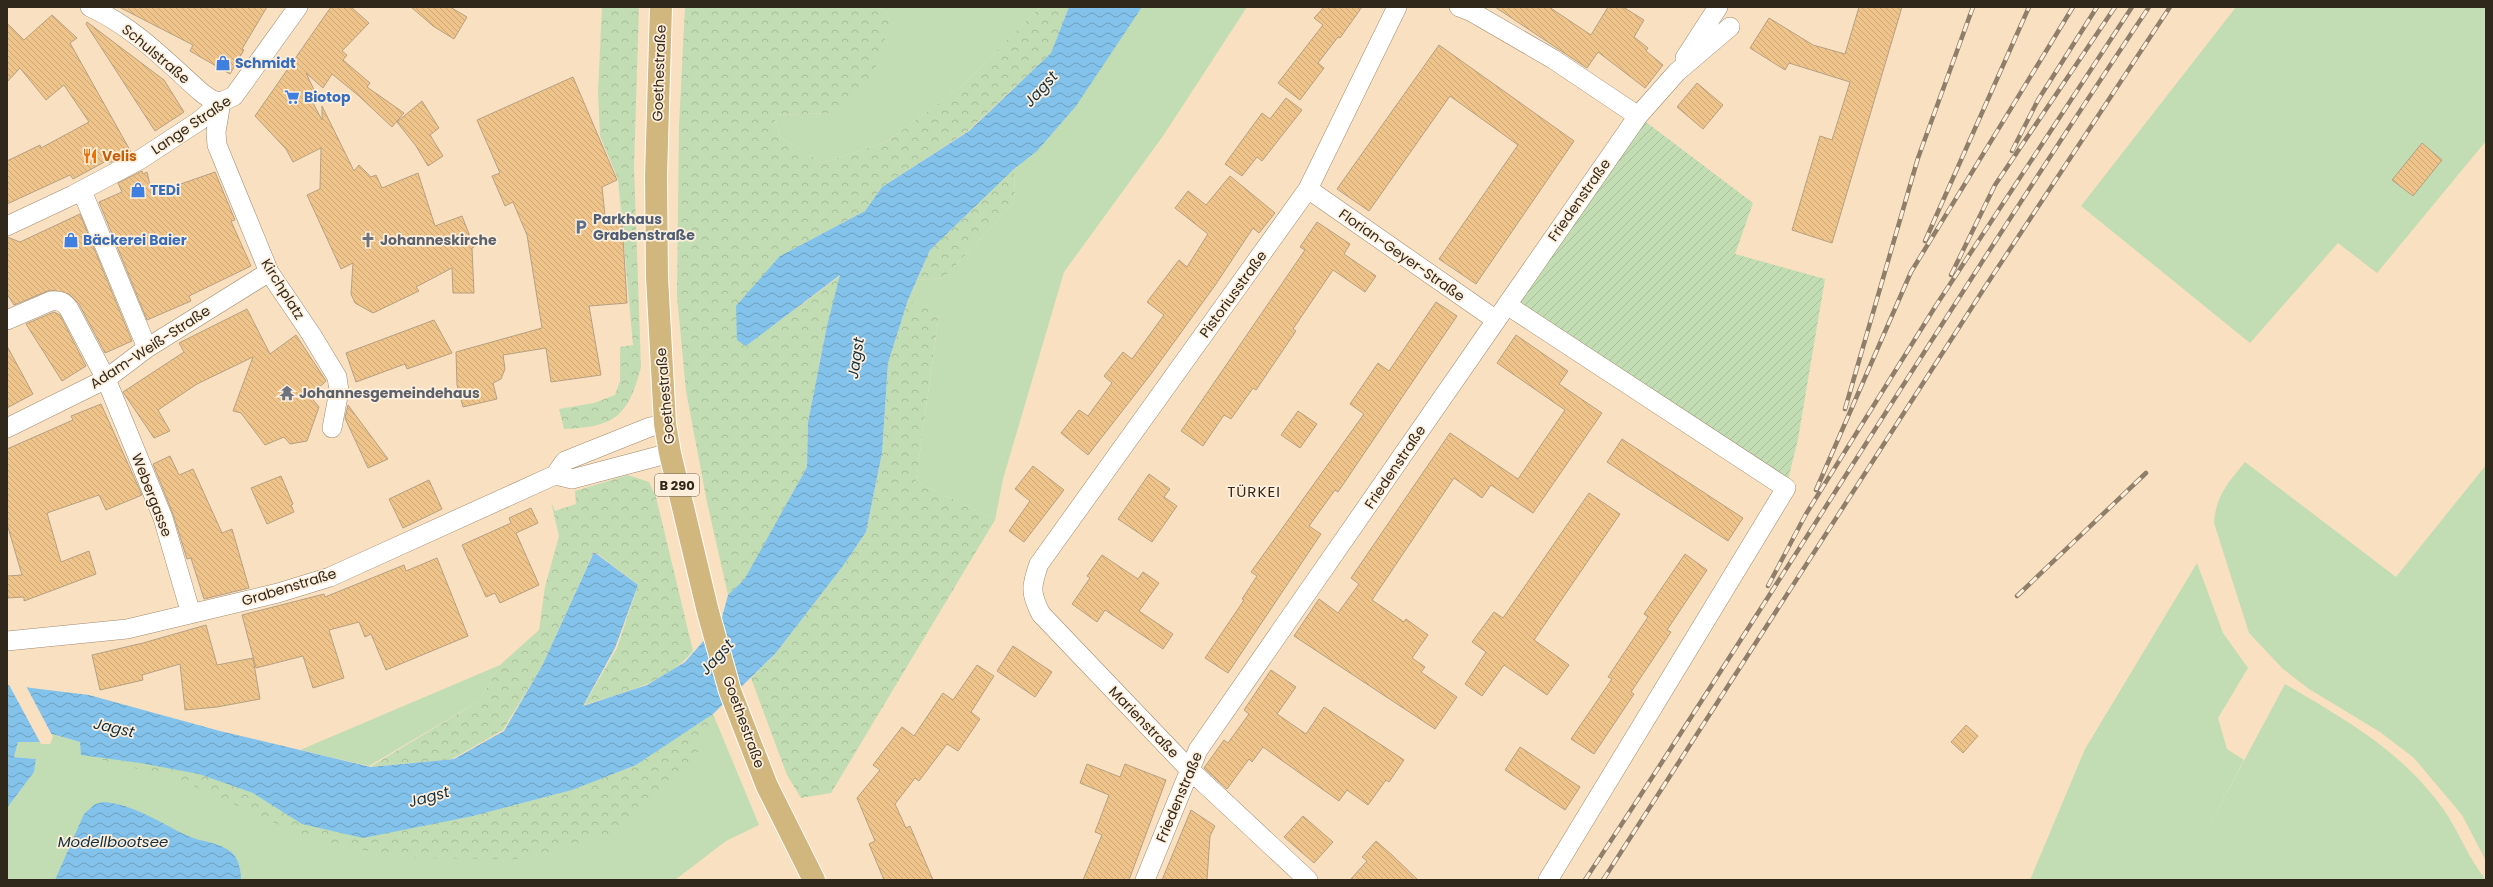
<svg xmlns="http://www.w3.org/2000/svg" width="2493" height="887" viewBox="0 0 2493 887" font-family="Poppins,sans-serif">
	<defs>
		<pattern id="forest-crowns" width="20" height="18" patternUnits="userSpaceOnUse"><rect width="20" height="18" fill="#c2ddb3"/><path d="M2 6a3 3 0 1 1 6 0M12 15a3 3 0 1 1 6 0" fill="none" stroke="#a7be99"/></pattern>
		<pattern id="garden-furrows" width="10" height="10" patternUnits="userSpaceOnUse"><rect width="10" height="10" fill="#c2ddb3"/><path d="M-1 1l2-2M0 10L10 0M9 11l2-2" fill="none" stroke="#a7be99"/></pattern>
		<pattern id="water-waves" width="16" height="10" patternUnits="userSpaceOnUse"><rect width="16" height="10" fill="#83c3eb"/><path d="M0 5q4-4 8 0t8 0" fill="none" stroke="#6c9ebe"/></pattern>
		<pattern id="building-back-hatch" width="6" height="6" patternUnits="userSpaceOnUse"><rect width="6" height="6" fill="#eec48b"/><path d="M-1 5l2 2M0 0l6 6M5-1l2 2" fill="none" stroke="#cda877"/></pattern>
	</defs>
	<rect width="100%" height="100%" fill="#f9e0c1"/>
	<!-- green -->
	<path fill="#c2ddb3" d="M 878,7 L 1040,7 L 962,86 L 886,142 L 822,163 L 781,138 L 773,115 L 830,113 L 892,16 Z
		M 1142,7 L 1247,7 L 1163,136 L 1064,272 L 1003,479 L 995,520 L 916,481 L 939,315 L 908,300 L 917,280 L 944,278 L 1015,201 L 1014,169 C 1069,125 1102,64 1142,7 Z
		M 2236,7 L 2486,7 L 2486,141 L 2377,273 L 2338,243 L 2250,343 L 2081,206 Z
		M 2245,462 L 2396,577 L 2486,465 L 2486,861 L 2462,815 L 2414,758 L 2380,732 L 2309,689 L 2283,669 L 2249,633 L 2214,523 C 2216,495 2228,483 2245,462 Z
		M 2197,563 L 2223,633 L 2248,668 L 2218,718 L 2227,749 L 2244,760 L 2198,847 L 2285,684 C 2347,721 2401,750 2444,810 C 2459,832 2469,859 2486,880 L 2030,880 L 2085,749 Z
		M 500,665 L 479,701 L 369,766 L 300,750 Z
		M 713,714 L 759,825 L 726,841 L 675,880 L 7,880 L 7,808 L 34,772 L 36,759 L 14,757 L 18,741 L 33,741 L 51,734 L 80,742 L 473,816 L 572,790 L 636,765 Z"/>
	<!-- forest -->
	<path fill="url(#forest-crowns)" d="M 602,7 L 639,7 L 634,167 L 641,367 C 628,416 616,427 564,429 L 559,409 L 594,403 L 615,395 L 620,381 L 620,347 L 633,345 L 618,179 L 600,136 L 598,92 Z
		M 685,7 L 878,7 L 892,16 L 871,82 L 830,113 L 773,115 L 781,138 L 822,163 L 886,142 L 962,86 L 1040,7 L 1069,7 L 1051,53 L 968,131 L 882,187 L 865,211 L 780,256 L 746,346 L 841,275 L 827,326 L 808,422 L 807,467 L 744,581 L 728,595 L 707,502 L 686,391 L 677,296 L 679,126 Z
		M 1014,169 L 1015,201 L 944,278 L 917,280 L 930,250 Z
		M 908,300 L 939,314 L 916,481 L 995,520 L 831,793 L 801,798 L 787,775 L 751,678 L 775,654 L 843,566 L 866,532 L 882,453 L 888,363 Z
		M 628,475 L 649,482 L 656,497 L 693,651 C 667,683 622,693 584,705 L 617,648 L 638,585 L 594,551 L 543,664 L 503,730 L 452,759 L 370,767 L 479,701 L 500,665 L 539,630 L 545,587 L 559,536 L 551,502 L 555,511 L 576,504 L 575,491 Z
		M 713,714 L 690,771 L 614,834 L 522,859 L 414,858 L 344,847 L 292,831 L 178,779 L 81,755 L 140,763 L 199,774 L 253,793 L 302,824 L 473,816 L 572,790 L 636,765 Z"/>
	<!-- garden -->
	<path fill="url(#garden-furrows)" d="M 1638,116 L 1753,203 L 1735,254 L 1825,279 L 1798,439 L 1786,488 L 1507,305 Z"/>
	<!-- water -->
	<path fill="url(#water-waves)" d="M 1069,7 L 1142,7 L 1076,106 L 1037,151 L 1014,169 L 930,250 L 908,300 L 888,363 L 882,453 L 866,532 L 843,566 L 775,654 L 713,714 L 636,765 L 572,790 L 473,816 L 363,838 L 302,824 L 253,793 L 199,774 L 140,763 L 81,755 L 80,742 L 52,734 L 49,742 L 18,742 L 14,757 L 36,759 L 34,772 L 7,808 L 7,685 L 89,695 L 220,731 L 371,767 L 454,759 L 504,731 L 543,664 L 594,552 L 638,585 L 615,648 L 583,706 L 647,685 L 685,662 L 721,621 L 728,595 L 744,580 L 807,467 L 808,422 L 827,326 L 840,275 L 746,346 L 737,340 L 736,306 L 780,256 L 865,211 L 882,187 L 969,131 L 1051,53 Z
		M 103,802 C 134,804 160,823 188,836 C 201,842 220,842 231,852 C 239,858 241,871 241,880 L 55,880 L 84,814 L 95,804 Z"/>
	<!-- pier -->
	<path fill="#f9e0c1" d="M 8,683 L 25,684 L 53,737 L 50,744 L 41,744 Z"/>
	<!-- building -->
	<path fill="url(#building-back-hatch)" stroke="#b7a082" d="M 119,7 L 267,7 L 242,49 L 244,50 L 230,74 L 190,51 L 193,45 Z
		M 331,7 L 351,7 L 369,23 L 342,51 L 347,55 L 343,60 L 370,83 L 367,87 L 404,113 L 392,127 L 359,96 L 332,74 L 323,88 L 306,73 L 317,96 L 313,103 L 322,120 L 322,106 L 354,171 L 359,165 L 371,177 L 376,175 L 382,188 L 418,173 L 435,226 L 462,216 L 474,247 L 472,248 L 474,293 L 453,293 L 452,268 L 416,287 L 419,291 L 373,313 L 355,303 L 351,294 L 353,263 L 341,269 L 307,195 L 320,189 L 321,148 L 293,162 L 286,149 L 255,116 Z
		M 411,7 L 450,7 L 467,17 L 454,39 L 433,26 Z
		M 1324,7 L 1362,7 L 1340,38 L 1338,37 L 1318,63 L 1324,68 L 1300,100 L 1278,83 L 1323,25 L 1314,18 Z
		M 1495,7 L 1549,7 L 1591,35 L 1608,7 L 1623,7 L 1644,20 L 1634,37 L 1648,48 L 1646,51 L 1663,65 L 1645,88 L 1598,52 L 1587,68 Z
		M 1859,7 L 1902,7 L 1832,243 L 1792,230 L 1820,136 L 1832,140 L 1850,82 L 1789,63 L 1785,70 L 1750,48 L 1769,18 L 1813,45 L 1845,54 Z
		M 52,15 L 77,38 L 70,43 L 131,152 L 109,163 L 108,160 L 73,179 L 70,175 L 7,204 L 7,161 L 40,145 L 41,148 L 89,122 L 64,85 L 46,100 L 20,68 L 7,82 L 7,23 L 24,40 Z
		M 87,22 L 164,80 L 184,112 L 155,131 L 86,24 Z
		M 1439,45 L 1574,141 L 1476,284 L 1439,259 L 1518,145 L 1450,96 L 1369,211 L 1337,189 Z
		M 573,77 L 617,180 L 602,187 L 606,225 L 622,222 L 627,303 L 589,306 L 601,375 L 551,382 L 546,348 L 503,355 L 505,369 L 501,379 L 493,383 L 497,399 L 463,407 L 457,385 L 456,352 L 542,328 L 527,235 L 513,202 L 505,206 L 492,176 L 500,173 L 477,120 Z
		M 1697,83 L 1723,105 L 1703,129 L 1677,107 Z
		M 1286,98 L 1302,110 L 1262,161 L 1257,157 L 1242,176 L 1225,164 L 1262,113 L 1270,119 Z
		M 422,101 L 439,128 L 430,135 L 443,156 L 428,166 L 416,146 L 397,122 Z
		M 2422,143 L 2442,160 L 2413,196 L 2392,180 Z
		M 142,171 L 143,174 L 147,172 L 152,194 L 215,172 L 235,220 L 231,221 L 251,266 L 189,296 L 191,301 L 147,320 L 99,202 L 122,192 L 118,183 Z
		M 1230,176 L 1275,213 L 1259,233 L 1253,228 L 1216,284 L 1151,374 L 1088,455 L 1061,433 L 1079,410 L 1088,416 L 1112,383 L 1104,376 L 1123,352 L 1132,359 L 1164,315 L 1147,302 L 1179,260 L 1187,267 L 1208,234 L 1175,208 L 1188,191 L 1206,205 Z
		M 80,214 L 132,341 L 105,353 L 79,304 L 69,294 L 50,290 L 14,305 L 7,294 L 7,237 L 20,242 Z
		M 1317,222 L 1350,244 L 1344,254 L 1376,276 L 1365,292 L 1333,270 L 1293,329 L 1296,331 L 1256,390 L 1253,388 L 1231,419 L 1224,415 L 1203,446 L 1181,431 L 1305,250 L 1300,247 Z
		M 1436,302 L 1457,316 L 1338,492 L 1335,490 L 1309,526 L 1321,534 L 1228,673 L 1205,658 L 1244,600 L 1242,599 L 1257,576 L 1251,572 L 1364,414 L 1350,404 L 1378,363 L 1389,371 Z
		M 247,309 L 270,354 L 296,335 L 326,381 L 310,396 L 319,407 L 307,441 L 290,444 L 284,437 L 265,445 L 241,413 L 233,411 L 253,357 L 197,384 L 158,410 L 170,431 L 154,438 L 123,392 L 184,352 L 179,343 Z
		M 54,312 L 60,315 L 86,366 L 62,381 L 26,324 Z
		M 434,320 L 452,353 L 407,369 L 405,364 L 356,382 L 346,353 Z
		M 1516,335 L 1568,371 L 1559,384 L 1602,413 L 1533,513 L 1491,485 L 1482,498 L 1454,478 L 1372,600 L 1404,622 L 1406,619 L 1428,635 L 1412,658 L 1425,667 L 1421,672 L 1457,697 L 1435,729 L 1294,636 L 1319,599 L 1338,613 L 1359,584 L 1351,578 L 1450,433 L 1518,479 L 1565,410 L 1497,363 Z
		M 7,346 L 33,394 L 7,408 Z
		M 101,404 L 142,495 L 106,510 L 99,495 L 47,513 L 61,562 L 89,551 L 96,574 L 24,601 L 24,597 L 7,598 L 7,576 L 22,575 L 7,524 L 7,449 L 73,420 L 71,416 Z
		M 348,405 L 388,459 L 368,468 L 345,418 Z
		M 1298,411 L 1317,424 L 1300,448 L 1281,435 Z
		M 1622,439 L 1743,518 L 1728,541 L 1607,462 Z
		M 170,456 L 179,475 L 193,469 L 222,533 L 232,529 L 249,588 L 204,599 L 191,558 L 187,559 L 173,514 L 153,464 Z
		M 1033,466 L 1064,490 L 1024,542 L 1009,531 L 1030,501 L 1015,489 Z
		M 1149,474 L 1170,489 L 1164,497 L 1177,506 L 1152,542 L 1118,519 Z
		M 281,476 L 293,504 L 291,505 L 294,512 L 267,524 L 251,488 Z
		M 429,480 L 442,509 L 403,528 L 389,499 Z
		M 1589,493 L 1620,514 L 1534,640 L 1569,665 L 1547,695 L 1504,665 L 1482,696 L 1465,684 L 1486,652 L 1472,642 L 1494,612 L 1503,618 Z
		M 531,508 L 538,523 L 516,533 L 539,585 L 500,603 L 495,593 L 486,597 L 462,545 L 511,523 L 509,518 Z
		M 1685,554 L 1707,570 L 1667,630 L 1671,632 L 1631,692 L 1634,694 L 1594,754 L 1571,739 L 1612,679 L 1608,677 L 1648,617 L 1644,614 Z
		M 1102,555 L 1138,579 L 1143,572 L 1159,583 L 1139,611 L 1173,634 L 1163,649 L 1105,610 L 1097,622 L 1072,604 L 1090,578 L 1087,576 Z
		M 437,558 L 468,636 L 386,670 L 371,634 L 365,637 L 359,622 L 329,630 L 344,678 L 313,688 L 303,656 L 256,668 L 242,615 L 324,594 L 325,597 L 404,565 L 406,571 Z
		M 206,625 L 217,665 L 253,658 L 260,699 L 217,707 L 185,710 L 180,664 L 142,675 L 143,680 L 100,690 L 92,655 L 143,643 Z
		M 1013,646 L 1052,672 L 1035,697 L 997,671 Z
		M 977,665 L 994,676 L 971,712 L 980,719 L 958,751 L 947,744 L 919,781 L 915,778 L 895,804 L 906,828 L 910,826 L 933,880 L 884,880 L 869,844 L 875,841 L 857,798 L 880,770 L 873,765 L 902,727 L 914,736 L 943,693 L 953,700 Z
		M 1271,670 L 1296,687 L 1277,714 L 1306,734 L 1324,707 L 1404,760 L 1389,782 L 1386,780 L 1368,805 L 1347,790 L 1339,801 L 1263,747 L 1252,762 L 1249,759 L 1227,789 L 1204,768 L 1224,740 L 1228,743 L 1249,714 L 1244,710 Z
		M 1966,725 L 1978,736 L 1963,753 L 1951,742 Z
		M 1520,747 L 1580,787 L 1565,810 L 1505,770 Z
		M 1087,764 L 1120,777 L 1125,764 L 1166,780 L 1129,880 L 1083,880 L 1102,835 L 1095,832 L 1109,795 L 1080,783 Z
		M 1191,810 L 1215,826 L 1210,836 L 1207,880 L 1162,880 Z
		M 1303,816 L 1333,842 L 1314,863 L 1284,837 Z
		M 1376,841 L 1392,855 L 1418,880 L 1350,880 L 1367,861 L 1362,857 Z"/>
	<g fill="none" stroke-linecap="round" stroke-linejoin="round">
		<!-- minor casing -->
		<g stroke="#a08a6d" stroke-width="20">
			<path id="minor" d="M 90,7 C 134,27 167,62 202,93 L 212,100 L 221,102
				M 1459,7 L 1472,12 L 1553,59 L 1638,116
				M 1685,58 L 1718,7
				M 221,102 L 216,132 L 217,145 L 269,272 L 311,334 L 337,377 L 339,391 L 332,428
				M 1308,189 L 1496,320
				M 82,191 L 147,348
				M 7,226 L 73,195 L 141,159 L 199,121 L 221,102 L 234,96 L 298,7
				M 1507,305 L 1786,488 L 1548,880
				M 7,320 L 51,301 C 60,300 64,302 69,309 L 106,379 L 163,518 L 191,614
				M 7,428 L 106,379 L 147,348 L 269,272
				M 555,475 L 572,479 L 670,453
				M 7,641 L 127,629 L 278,593 L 330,577 L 555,475 L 565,461 L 650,427 L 665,424
				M 1145,880 L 1198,750 L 1638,116 L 1677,72 L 1730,27
				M 1308,880 L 1189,769 L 1041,614 C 1030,593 1031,586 1039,564 L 1308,189 L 1397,7"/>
		</g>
		<!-- primary casing -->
		<g stroke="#fff" stroke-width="24">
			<path id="primary" d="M 661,7 L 656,176 L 657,277 L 665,424 L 670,453 L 708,612 L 730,691 L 767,786 L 814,880"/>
		</g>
		<!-- minor -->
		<use href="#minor" stroke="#fff" stroke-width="19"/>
		<!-- primary -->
		<use href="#primary" stroke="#d1b67d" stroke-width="22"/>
		<!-- rail casing -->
		<g stroke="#8f7e6a" stroke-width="4.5">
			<path id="rail" d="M 2012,151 L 2038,100 L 2097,7
				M 1925,241 L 2029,7
				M 1951,275 L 1995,185 L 2115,7
				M 1845,409 L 1918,158 L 1973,7
				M 1816,490 L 1911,272 L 2073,7
				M 1768,586 L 1806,514 L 1935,307 L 2132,7
				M 2017,596 L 2146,473
				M 1585,880 C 1776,591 1956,295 2149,7
				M 1603,880 L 1985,287 L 2170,7"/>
		</g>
		<!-- rail -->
		<use href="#rail" stroke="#feefdc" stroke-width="3" stroke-dasharray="9" stroke-linecap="butt"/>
	</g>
	<!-- icons -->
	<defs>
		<g id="shop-bare" transform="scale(1.2)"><path d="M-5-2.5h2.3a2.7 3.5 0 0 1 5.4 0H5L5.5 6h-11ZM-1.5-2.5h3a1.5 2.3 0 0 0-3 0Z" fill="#3f7fe0" stroke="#feefdc" stroke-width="2.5" paint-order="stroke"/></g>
		<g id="supermarket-bare" transform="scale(1.2)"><path d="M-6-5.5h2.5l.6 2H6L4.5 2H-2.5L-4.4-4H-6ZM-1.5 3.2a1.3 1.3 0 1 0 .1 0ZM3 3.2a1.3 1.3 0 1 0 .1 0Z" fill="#3f7fe0" stroke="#feefdc" stroke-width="2.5" paint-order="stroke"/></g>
		<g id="restaurant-bare" transform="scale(1.2)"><path d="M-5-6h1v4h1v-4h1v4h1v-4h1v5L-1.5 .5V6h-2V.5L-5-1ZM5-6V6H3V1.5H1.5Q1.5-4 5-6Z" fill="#e8710a" stroke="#feefdc" stroke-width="2.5" paint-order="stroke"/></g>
		<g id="parking-bare" transform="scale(1.2)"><path d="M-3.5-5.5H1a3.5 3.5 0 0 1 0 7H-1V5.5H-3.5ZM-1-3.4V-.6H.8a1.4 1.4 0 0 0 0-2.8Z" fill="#5c6f8a" stroke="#feefdc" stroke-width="2.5" paint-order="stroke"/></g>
		<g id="church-bare" transform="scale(1.2)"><path d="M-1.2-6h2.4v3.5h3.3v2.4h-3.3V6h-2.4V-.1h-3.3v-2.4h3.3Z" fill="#6b7280" stroke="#feefdc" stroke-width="2.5" paint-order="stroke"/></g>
		<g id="temple-bare" transform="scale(1.2)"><path d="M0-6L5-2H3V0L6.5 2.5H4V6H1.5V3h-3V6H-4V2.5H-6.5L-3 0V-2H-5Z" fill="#6b7280" stroke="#feefdc" stroke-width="2.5" paint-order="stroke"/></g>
	</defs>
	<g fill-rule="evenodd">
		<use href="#shop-bare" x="223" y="63"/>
		<use href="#supermarket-bare" x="292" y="97"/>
		<use href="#restaurant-bare" x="90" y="156"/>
		<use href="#shop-bare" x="138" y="190"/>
		<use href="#parking-bare" x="581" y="227"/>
		<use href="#shop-bare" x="71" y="240"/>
		<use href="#church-bare" x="368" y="240"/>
		<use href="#temple-bare" x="287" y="393"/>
	</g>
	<g text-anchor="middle" stroke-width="3.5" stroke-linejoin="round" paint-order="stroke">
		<!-- shield labels -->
		<rect fill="#feefdc" stroke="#6e6456" stroke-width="1" x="655" y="474" width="44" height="22" rx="3"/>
		<g font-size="13" font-weight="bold" fill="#31281c">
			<text x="677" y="490">B 290</text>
		</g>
		<!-- street labels -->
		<g font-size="14" fill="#31281c" stroke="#feefdc">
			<text transform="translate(156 54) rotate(40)" y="5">Schulstraße</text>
			<text transform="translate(659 73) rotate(-88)" y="5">Goethestraße</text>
			<text transform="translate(191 125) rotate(-34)" y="5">Lange Straße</text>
			<text transform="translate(1579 200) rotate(-55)" y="5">Friedenstraße</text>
			<text transform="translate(1402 255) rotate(35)" y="5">Florian-Geyer-Straße</text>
			<text transform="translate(283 289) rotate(58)" y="5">Kirchplatz</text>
			<text transform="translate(1233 294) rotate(-54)" y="5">Pistoriusstraße</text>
			<text transform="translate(150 347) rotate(-33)" y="5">Adam-Weiß-Straße</text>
			<text transform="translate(665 396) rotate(-95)" y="5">Goethestraße</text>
			<text transform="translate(1395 467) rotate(-56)" y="5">Friedenstraße</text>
			<text transform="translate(152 495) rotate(69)" y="5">Webergasse</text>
			<text transform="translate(289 587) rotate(-17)" y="5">Grabenstraße</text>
			<text transform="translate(744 722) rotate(70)" y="5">Goethestraße</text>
			<text transform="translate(1144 722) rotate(46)" y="5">Marienstraße</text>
			<text transform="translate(1179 797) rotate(-67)" y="5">Friedenstraße</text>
		</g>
		<!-- shop labels -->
		<g font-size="14" font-weight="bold" fill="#366cbe" stroke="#feefdc" text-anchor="start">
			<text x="235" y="68">Schmidt</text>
			<text x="304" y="102">Biotop</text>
			<text x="150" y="195">TEDi</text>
			<text x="83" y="245">Bäckerei Baier</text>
		</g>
		<!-- food labels -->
		<g font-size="14" font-weight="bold" fill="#c56008" stroke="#feefdc" text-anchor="start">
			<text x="102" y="161">Velis</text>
		</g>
		<!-- service labels -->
		<g font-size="14" font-weight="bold" fill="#4e5e75" stroke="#feefdc" text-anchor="start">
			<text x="593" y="224">Parkhaus<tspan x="593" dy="16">Grabenstraße</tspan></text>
		</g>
		<!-- worship labels -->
		<g font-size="14" font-weight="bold" fill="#5b616d" stroke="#feefdc" text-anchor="start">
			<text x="380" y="245">Johanneskirche</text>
			<text x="299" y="398">Johannesgemeindehaus</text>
		</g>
		<!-- water labels -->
		<g font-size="15" font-style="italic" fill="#122f40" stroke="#feefdc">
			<text transform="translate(1041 89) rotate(-48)" y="5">Jagst</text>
			<text transform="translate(856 358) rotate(-81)" y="5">Jagst</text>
			<text transform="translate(717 657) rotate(-48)" y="5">Jagst</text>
			<text transform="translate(114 728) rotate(13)" y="5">Jagst</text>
			<text transform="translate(429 797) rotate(-15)" y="5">Jagst</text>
			<text x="113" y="847">Modellbootsee</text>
		</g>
		<!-- neighbourhood labels -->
		<g font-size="15" letter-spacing="1" fill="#31281c" stroke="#feefdc">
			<text x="1254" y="497">TÜRKEI</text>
		</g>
	</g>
	<!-- border -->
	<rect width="2493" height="887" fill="none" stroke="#31281c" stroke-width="16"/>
</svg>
